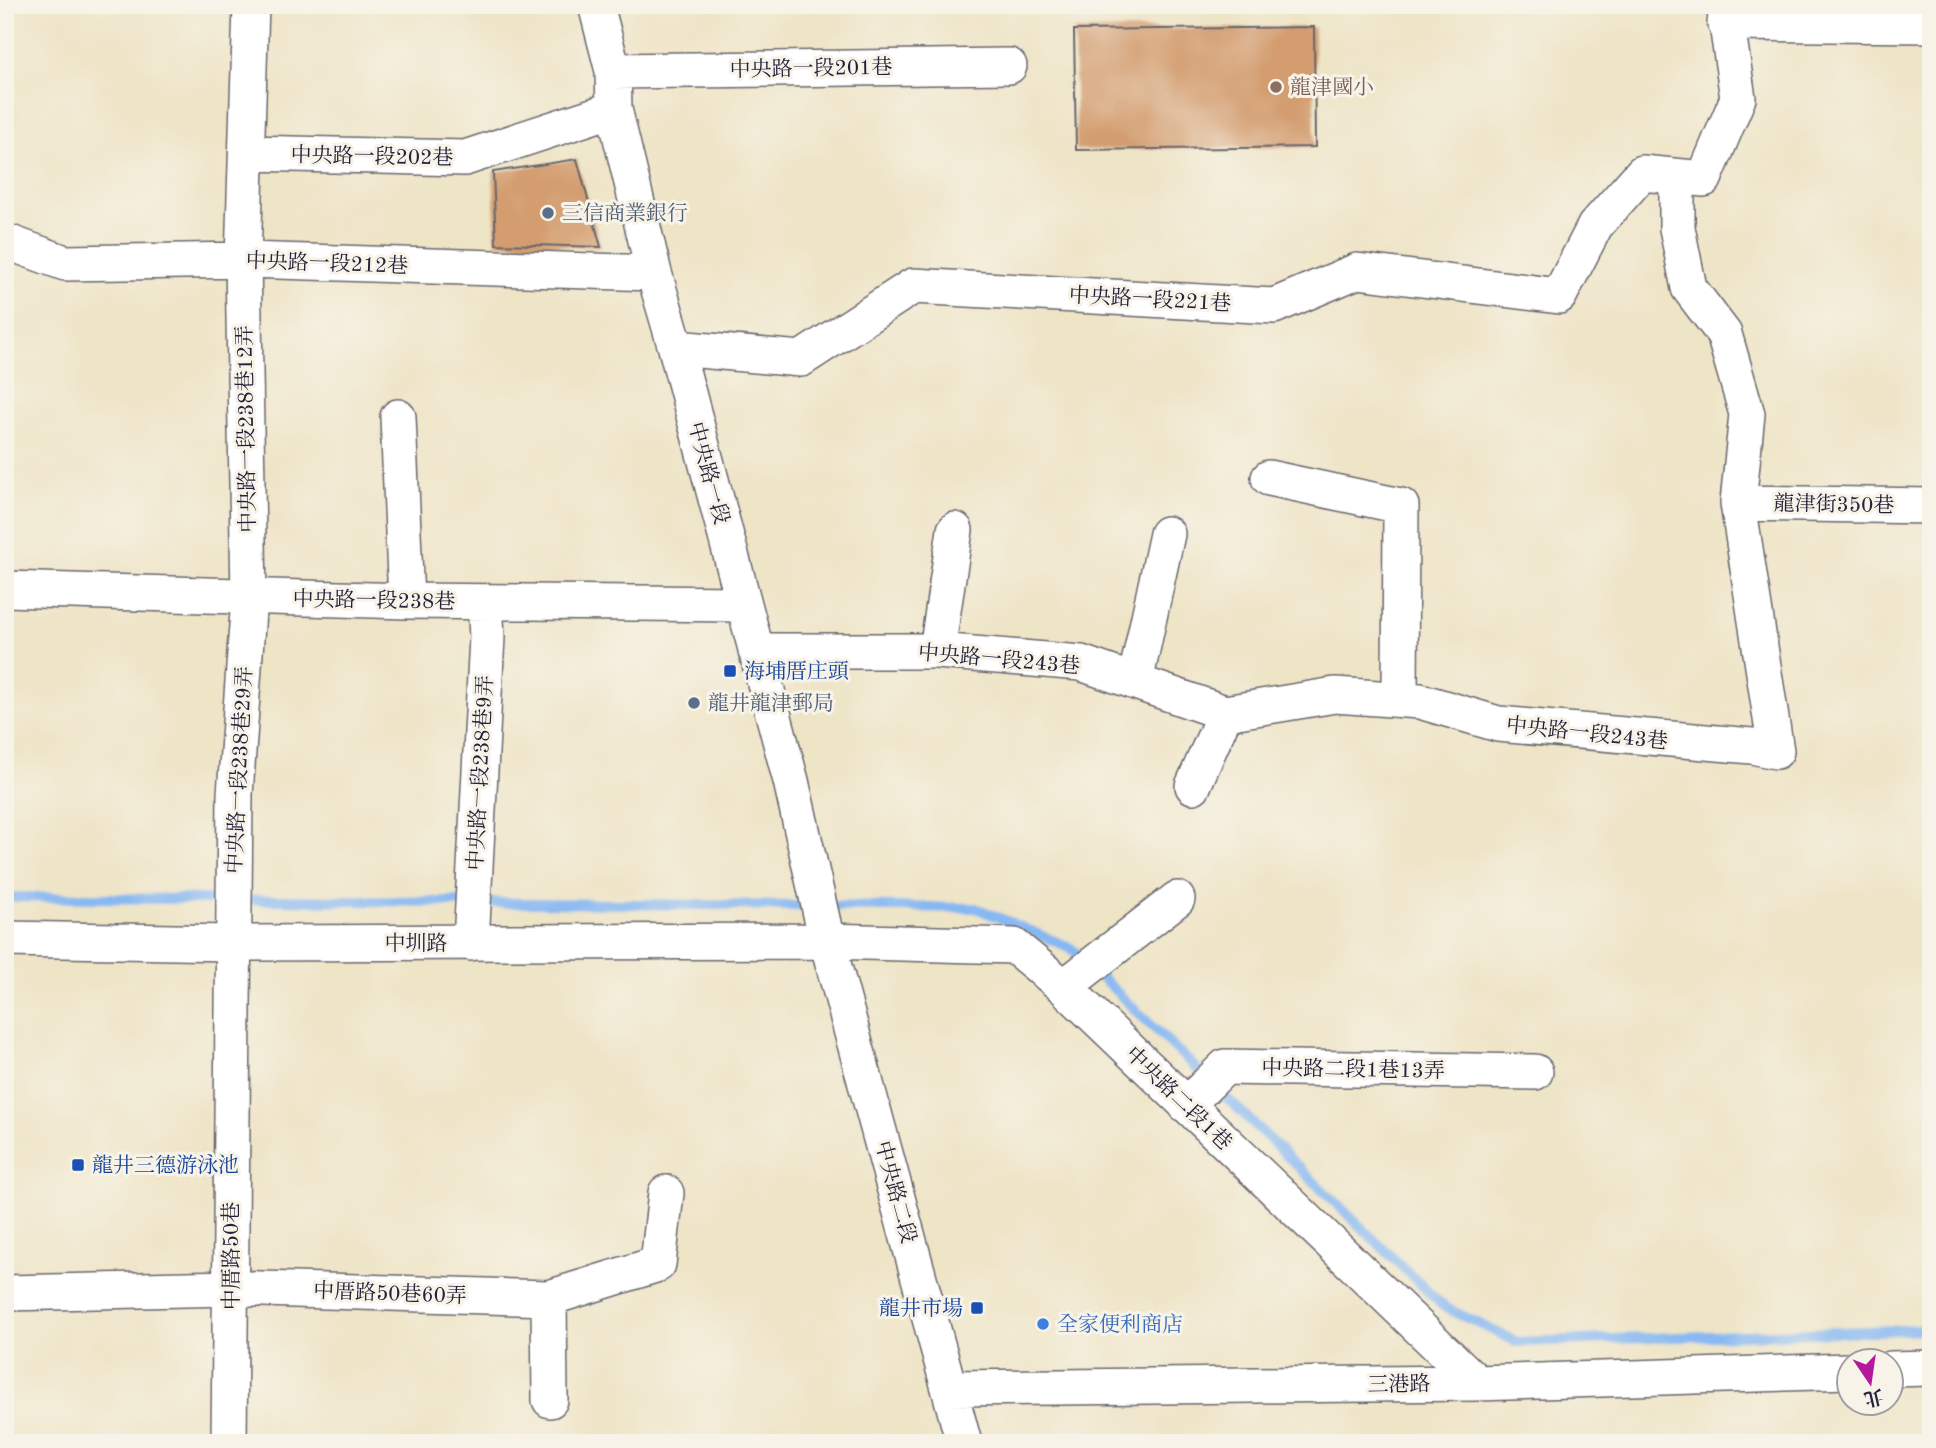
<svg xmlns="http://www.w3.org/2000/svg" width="1936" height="1448" viewBox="0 0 1936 1448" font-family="'Old Standard TT','Noto Serif TC',serif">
	<rect width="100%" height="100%" fill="#f7f3e8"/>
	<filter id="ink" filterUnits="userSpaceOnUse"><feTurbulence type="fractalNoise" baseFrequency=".0143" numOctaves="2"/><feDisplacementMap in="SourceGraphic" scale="14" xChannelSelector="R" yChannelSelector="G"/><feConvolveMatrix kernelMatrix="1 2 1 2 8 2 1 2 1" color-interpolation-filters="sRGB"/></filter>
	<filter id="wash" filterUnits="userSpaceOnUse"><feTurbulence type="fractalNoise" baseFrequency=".00686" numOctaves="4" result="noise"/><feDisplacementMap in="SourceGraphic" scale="28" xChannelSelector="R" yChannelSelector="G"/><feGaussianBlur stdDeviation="1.57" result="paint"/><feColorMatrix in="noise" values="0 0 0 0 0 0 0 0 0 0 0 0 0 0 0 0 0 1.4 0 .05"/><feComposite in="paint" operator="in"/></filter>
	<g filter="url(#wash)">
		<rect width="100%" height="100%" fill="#eee4c6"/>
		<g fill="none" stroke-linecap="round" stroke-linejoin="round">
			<!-- stream -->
			<path stroke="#85b7f2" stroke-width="10" d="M 5,897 L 976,908 L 1071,948 L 1444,1307 L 1517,1342 L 1931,1329"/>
		</g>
		<g id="blocks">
			<!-- building -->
			<path fill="#d39d70" d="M 1314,27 L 1315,147 L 1076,150 L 1074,30 Z
				M 577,159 L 601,247 L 496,244 L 493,172 Z"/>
		</g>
	</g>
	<g filter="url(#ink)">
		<use href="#blocks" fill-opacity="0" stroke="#69666c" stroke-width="2"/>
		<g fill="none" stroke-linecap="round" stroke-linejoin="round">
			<!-- minor casing -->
			<g stroke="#69666c" stroke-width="38">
				<path id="minor" d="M 596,5 L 613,71 L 614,109 L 654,273 L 676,348 L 791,781 L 827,941 L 964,1443
					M 1725,23 L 1931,25
					M 613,71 L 1009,66
					M 248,153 L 465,158 L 614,109
					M 5,241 L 65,263 L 243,260 L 654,273
					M 676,348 L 801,359 L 913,286 L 1274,306 L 1357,271 L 1559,296 L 1595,226 L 1642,173 L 1704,179 L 1738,98 L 1724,5
					M 398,417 L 406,601
					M 1269,478 L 1401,506 L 1400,699
					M 1738,503 L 1931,506
					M 5,589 L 406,601 L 743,604
					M 756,651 L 937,651 L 1081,663 L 1225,713 L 1335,695 L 1420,701 L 1498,724 L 1752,746 L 1776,751 L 1738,503 L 1747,414 L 1724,334 L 1689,288 L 1677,228 L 1677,177
					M 937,651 L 955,530
					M 1135,682 L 1167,534
					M 1193,786 L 1225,713
					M 5,939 L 231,943 L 827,941 L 1014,946 L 1064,987 L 1477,1383
					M 471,943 L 487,637 L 485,602
					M 1064,987 L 1177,899
					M 1186,1105 L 1225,1067 L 1535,1072
					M 5,1293 L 231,1288 L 549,1298
					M 1890,1369 L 1931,1368
					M 949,1388 L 1477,1383 L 1848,1371
					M 550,1400 L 549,1298 L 658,1264 L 666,1193
					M 229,1443 L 235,794 L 249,597 L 243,260 L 251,5"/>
			</g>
			<!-- minor -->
			<use href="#minor" stroke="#fff" stroke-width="35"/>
		</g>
	</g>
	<!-- markers -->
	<circle fill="#8d6e63" stroke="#f7f3e8" stroke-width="2.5" cx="1276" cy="87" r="7"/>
	<g fill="#5c6f8a" stroke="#f7f3e8" stroke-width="2.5">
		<circle cx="548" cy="213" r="7"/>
		<circle cx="694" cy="703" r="7"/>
	</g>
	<g fill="#1a4fb4" stroke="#f7f3e8" stroke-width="2.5">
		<rect x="723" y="664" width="14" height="14" rx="3.5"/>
		<rect x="71" y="1158" width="14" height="14" rx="3.5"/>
		<rect x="970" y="1301" width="14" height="14" rx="3.5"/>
	</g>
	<circle fill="#3f7fe0" stroke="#f7f3e8" stroke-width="2.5" cx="1043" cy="1324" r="7"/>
	<g text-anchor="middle" stroke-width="6" stroke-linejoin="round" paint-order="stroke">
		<!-- street labels -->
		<g font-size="21" fill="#22223b" stroke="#f7f3e8">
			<text transform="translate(811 68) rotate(-1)" y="7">中央路一段201巷</text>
			<text transform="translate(372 156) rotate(1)" y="7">中央路一段202巷</text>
			<text transform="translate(327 263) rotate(2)" y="7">中央路一段212巷</text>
			<text transform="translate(1150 299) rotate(3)" y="7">中央路一段221巷</text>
			<text transform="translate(246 429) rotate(-91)" y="7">中央路一段238巷12弄</text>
			<text transform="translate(709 473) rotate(75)" y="7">中央路一段</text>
			<text transform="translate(1834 504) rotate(1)" y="7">龍津街350巷</text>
			<text transform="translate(374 600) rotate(1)" y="7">中央路一段238巷</text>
			<text transform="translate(999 659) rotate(5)" y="7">中央路一段243巷</text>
			<text transform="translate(1587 733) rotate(6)" y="7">中央路一段243巷</text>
			<text transform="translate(239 770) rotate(-87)" y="7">中央路一段238巷29弄</text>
			<text transform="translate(480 773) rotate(-87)" y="7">中央路一段238巷9弄</text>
			<text x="416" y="950">中圳路</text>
			<text transform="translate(1353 1069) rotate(1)" y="7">中央路二段1巷13弄</text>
			<text transform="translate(1179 1098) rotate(44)" y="7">中央路二段1巷</text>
			<text transform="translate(896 1192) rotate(75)" y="7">中央路二段</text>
			<text transform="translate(231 1256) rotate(-90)" y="7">中厝路50巷</text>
			<text transform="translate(390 1293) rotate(2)" y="7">中厝路50巷60弄</text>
			<text transform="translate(1399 1384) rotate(-1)" y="7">三港路</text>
		</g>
		<!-- education labels -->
		<g font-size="21" fill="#785e54" stroke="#f7f3e8" text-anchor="start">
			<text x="1290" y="94">龍津國小</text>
		</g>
		<!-- service labels -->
		<g font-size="21" fill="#4e5e75" stroke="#f7f3e8" text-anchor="start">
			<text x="562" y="220">三信商業銀行</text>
			<text x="708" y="710">龍井龍津郵局</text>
		</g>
		<!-- transit labels -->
		<g font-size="21" fill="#164399" stroke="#f7f3e8" text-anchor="start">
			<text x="744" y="678">海埔厝庄頭</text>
			<text x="92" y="1172">龍井三德游泳池</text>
			<text x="963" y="1315" text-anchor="end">龍井市場</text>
		</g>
		<!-- shop labels -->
		<g font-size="21" fill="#366cbe" stroke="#f7f3e8" text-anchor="start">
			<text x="1057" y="1331">全家便利商店</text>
		</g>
	</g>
	<!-- margin -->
	<rect width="1936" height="1448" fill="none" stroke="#f7f3e8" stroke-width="28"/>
	<!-- north arrow -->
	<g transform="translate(1870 1382) rotate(167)"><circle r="33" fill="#f7f3e8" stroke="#a29fa3" stroke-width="2"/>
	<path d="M0-5L12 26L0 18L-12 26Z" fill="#b5179e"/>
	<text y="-10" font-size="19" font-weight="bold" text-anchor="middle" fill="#22223b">北</text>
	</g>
</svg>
